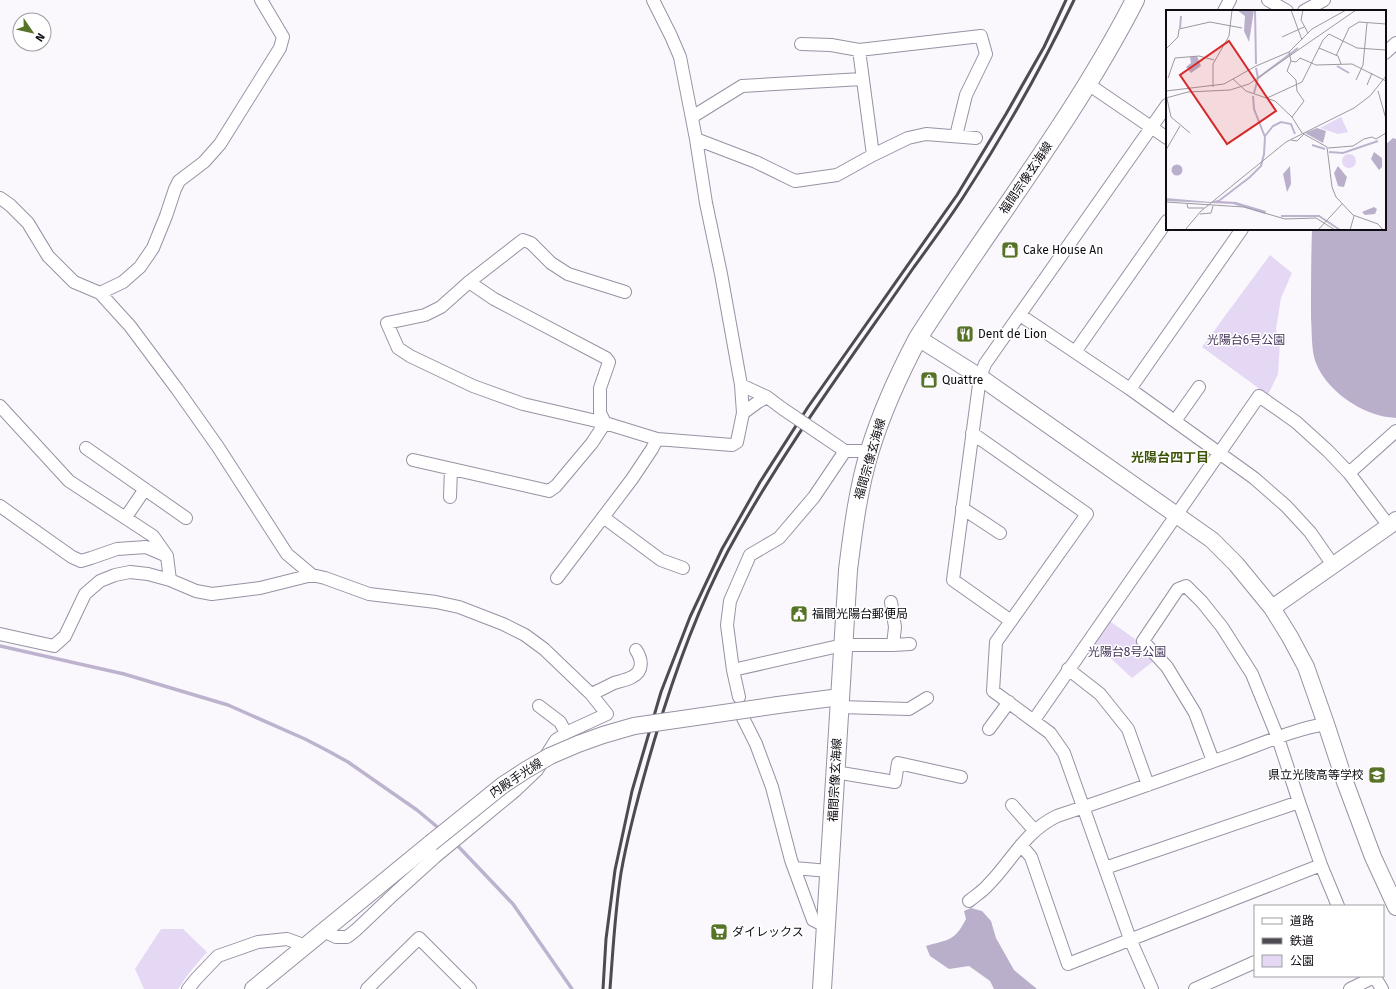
<svg xmlns="http://www.w3.org/2000/svg" width="1396" height="989" viewBox="0 0 1396 989" font-family="'Fira Sans','Noto Sans JP',sans-serif">
	<rect width="100%" height="100%" fill="#faf8fd"/>
	<!-- green -->
	<path fill="#e4d8f5" d="M 1270,255 L 1292,273 L 1281,298 L 1276,329 L 1280,343 L 1278,374 L 1268,395 L 1202,347 Z
		M 1108,620 L 1138,641 L 1155,660 L 1132,678 L 1093,642 Z
		M 161,929 L 183,929 L 207,952 L 189,973 L 178,989 L 144,989 L 135,969 Z"/>
	<!-- forest -->
	<path fill="#baafcb" d="M 1393,138 L 1396,139 L 1396,418 C 1390,417 1384,417 1378,415 C 1353,408 1326,388 1316,363 C 1311,352 1312,330 1311,318 C 1311,288 1311,259 1312,229 L 1385,229 L 1385,145 Z
		M 971,908 L 982,911 L 991,921 L 996,938 L 1014,970 L 1037,989 L 994,989 L 990,981 L 969,966 L 949,969 L 930,956 L 926,946 C 949,939 954,942 966,919 L 964,911 Z"/>
	<g fill="none" stroke-linecap="round" stroke-linejoin="round">
		<!-- stream -->
		<path stroke="#beb3ce" stroke-width="3.5" d="M 0,646 L 124,674 L 228,705 L 305,739 L 330,752 L 348,762 L 417,810 L 441,830
			M 456,844 L 513,904 L 572,989"/>
		<!-- street casing -->
		<g stroke="#9991a4" stroke-width="14">
			<path id="street" d="M 1268,0 L 1287,11
				M 1224,11 L 1230,0
				M 1304,11 L 1324,0
				M 801,44 L 831,45 L 859,50 L 981,36 L 986,54 L 966,95 L 956,136
				M 859,50 L 873,155
				M 1385,53 L 1396,43
				M 1088,84 L 1167,138
				M 692,117 L 742,86 L 862,79
				M 696,139 L 756,162 L 795,181 L 837,175 L 873,155 L 908,138 L 926,134 L 976,138
				M 0,198 L 10,205 L 28,223 L 48,256 L 74,282 L 100,293 L 130,326 L 177,389 L 218,447 L 287,554 L 312,575
				M 625,292 L 568,274 L 551,263 L 531,243 L 523,240 L 469,282 L 441,307 L 425,315 L 387,323 L 398,348 L 410,356 L 473,386 L 523,404 L 605,423 L 657,439 L 732,445 L 737,442 L 743,413 L 741,385 L 721,274 L 706,203 L 696,139 L 680,57 L 671,36 L 653,0
				M 100,293 L 123,282 L 140,267 L 153,248 L 166,216 L 175,189 L 179,181 L 204,162 L 220,144 L 280,48 L 283,37 L 261,0
				M 1020,315 L 1130,389 L 1254,478 L 1286,506 L 1310,532 L 1333,565
				M 1075,352 L 1167,221
				M 741,385 L 767,397 L 783,409
				M 1130,389 L 1242,229
				M 0,406 L 69,481 L 153,536 L 167,556 L 170,580
				M 743,413 L 758,402 L 767,397
				M 1175,421 L 1199,387
				M 972,433 L 1087,514 L 996,642 L 993,691 L 1050,733 L 1064,753 L 1130,939 L 1152,989
				M 820,434 L 845,451 L 870,451
				M 86,448 L 186,518
				M 413,460 L 549,491 L 556,486 L 592,443 L 605,423 L 600,413 L 600,388 L 609,362 L 606,358 L 494,299 L 469,282
				M 1349,473 L 1396,431
				M 450,497 L 451,469
				M 0,506 L 72,557 L 81,561 L 91,558 L 117,549 L 146,547 L 167,556
				M 962,508 L 1000,533
				M 126,517 L 145,489
				M 603,517 L 661,560 L 683,568
				M 557,578 L 632,479 L 652,449 L 657,439
				M 891,602 L 895,627 L 893,645
				M 1011,621 L 953,580 L 980,377 L 985,364 L 1167,105
				M 0,634 L 54,646 L 65,636 L 85,594 L 100,581 L 115,575 L 130,572 L 148,574 L 170,580 L 196,591 L 212,594 L 260,588 L 312,575 L 325,578 L 369,594 L 436,602 L 459,607 L 503,624 L 525,635 L 544,649 L 591,694 L 607,714 L 568,732 L 556,740 L 537,770 L 516,790 L 435,857 L 394,894 L 356,930 L 347,937 L 336,937 L 323,931
				M 1068,669 L 1100,694 L 1128,729 L 1148,785
				M 733,670 L 843,645 L 893,645 L 910,644
				M 591,694 C 599,691 606,687 614,683 C 620,681 627,680 632,677 C 644,671 642,659 636,650
				M 739,697 L 733,670 L 727,625 L 730,601 L 750,555 L 779,538 L 814,497 L 845,451
				M 539,706 L 560,722 L 566,733
				M 839,707 L 909,709 L 927,698
				M 743,718 L 756,744 L 772,787 L 791,860 L 813,920 L 825,926
				M 1034,720 L 1259,396 L 1296,422 L 1328,451 L 1349,473 L 1389,526
				M 989,729 L 1009,702
				M 1213,761 L 1195,713 L 1167,667 L 1143,641 L 1178,589 L 1186,586 L 1202,602 L 1222,627 L 1252,674 L 1278,738 L 1299,802 L 1321,865 L 1338,906
				M 835,772 L 895,782 L 898,763 L 961,777
				M 1012,805 L 1034,830
				M 1021,845 L 1031,857 L 1068,964 L 1321,865
				M 794,868 L 829,871
				M 1105,868 L 1299,802
				M 969,901 C 975,896 983,891 988,885 C 1012,861 1024,832 1057,816 C 1115,797 1173,776 1231,755 C 1262,744 1294,729 1326,724
				M 1374,976 L 1382,989
				M 188,989 L 196,979 L 218,956 L 258,942 L 287,939 L 306,946
				M 367,989 L 419,938 L 470,989
				M 1195,989 L 1255,962
				M 1350,989 L 1374,977"/>
		</g>
		<!-- secondary casing -->
		<g stroke="#9991a4" stroke-width="18">
			<path id="secondary" d="M 918,338 L 980,377 L 1212,540 L 1236,564 L 1272,608 L 1290,637 L 1306,667 L 1326,724 L 1345,782 L 1373,857 L 1396,907
				M 1272,608 L 1389,526 L 1396,520
				M 778,705 L 840,697
				M 253,989 L 431,843"/>
		</g>
		<!-- primary casing -->
		<g stroke="#9991a4" stroke-width="20">
			<path id="primary" d="M 822,989 L 848,570 C 853,530 858,489 870,450 C 882,411 899,374 918,338 C 990,225 1074,119 1135,0"/>
		</g>
		<!-- street -->
		<use href="#street" stroke="#fff" stroke-width="12"/>
		<!-- secondary -->
		<use href="#secondary" stroke="#fff" stroke-width="16"/>
		<!-- primary -->
		<use href="#primary" stroke="#fff" stroke-width="18"/>
		<!-- rail -->
		<path stroke="#4d4a51" stroke-width="3" d="M 603,989 L 606,939 L 615,870 L 632,791 L 661,692 L 690,617 L 722,549 L 760,482 L 808,407 L 957,195 L 1006,114 L 1044,47 L 1066,0
			M 610,989 C 613,950 615,911 621,873 C 629,827 642,782 655,738 C 674,674 697,610 728,551 C 782,451 850,360 914,267 C 930,245 947,222 962,199 C 1004,135 1041,69 1074,0"/>
		<!-- street-bridge casing -->
		<g stroke="#9991a4" stroke-width="14" stroke-linecap="butt">
			<path id="street-bridge" d="M 783,409 L 820,434"/>
		</g>
		<!-- secondary-bridge casing -->
		<g stroke="#9991a4" stroke-width="18" stroke-linecap="butt">
			<path id="secondary-bridge" d="M 431,843 L 503,785 L 526,770 L 550,756 L 578,744 L 603,735 L 634,726 L 778,705"/>
		</g>
		<!-- street-bridge -->
		<use href="#street-bridge" stroke="#fff" stroke-width="12"/>
		<!-- secondary-bridge -->
		<use href="#secondary-bridge" stroke="#fff" stroke-width="16"/>
	</g>
	<!-- icons -->
	<defs>
		<g id="shop-square" transform="scale(0.9)"><rect x="-9" y="-9" width="18" height="18" rx="4" fill="#577328" stroke="#fff"/><path d="M-5-2.5h2.3a2.7 3.5 0 0 1 5.4 0H5L5.5 6h-11ZM-1.5-2.5h3a1.5 2.3 0 0 0-3 0Z" fill="#fff"/></g>
		<g id="restaurant-square" transform="scale(0.9)"><rect x="-9" y="-9" width="18" height="18" rx="4" fill="#577328" stroke="#fff"/><path d="M-5-6h1v4h1v-4h1v4h1v-4h1v5L-1.5 .5V6h-2V.5L-5-1ZM5-6V6H3V1.5H1.5Q1.5-4 5-6Z" fill="#fff"/></g>
		<g id="civic-square" transform="scale(0.9)"><rect x="-9" y="-9" width="18" height="18" rx="4" fill="#577328" stroke="#fff"/><path d="M-.6-6.5H3V-4.5H.6V-3L4-1V1h2V6H-6V1h2V-1L-.6-3ZM-1.2 2.5V6h2.4V2.5Z" fill="#fff"/></g>
		<g id="school-square" transform="scale(0.9)"><rect x="-9" y="-9" width="18" height="18" rx="4" fill="#577328" stroke="#fff"/><path d="M0-5L7-2L0 1L-7-2ZM-4 1L0 2.5L4 1V4Q0 6-4 4Z" fill="#fff"/></g>
		<g id="supermarket-square" transform="scale(0.9)"><rect x="-9" y="-9" width="18" height="18" rx="4" fill="#577328" stroke="#fff"/><path d="M-6-5.5h2.5l.6 2H6L4.5 2H-2.5L-4.4-4H-6ZM-1.5 3.2a1.3 1.3 0 1 0 .1 0ZM3 3.2a1.3 1.3 0 1 0 .1 0Z" fill="#fff"/></g>
	</defs>
	<g fill-rule="evenodd">
		<use href="#shop-square" x="1010" y="250"/>
		<use href="#restaurant-square" x="965" y="334"/>
		<use href="#shop-square" x="929" y="380"/>
		<use href="#civic-square" x="799" y="614"/>
		<use href="#school-square" x="1377" y="775"/>
		<use href="#supermarket-square" x="719" y="932"/>
	</g>
	<g text-anchor="middle" stroke-width="3" stroke-linejoin="round" paint-order="stroke">
		<!-- street labels -->
		<g font-size="12" fill="#0f0c13" stroke="#fff">
			<text transform="translate(1026 178) rotate(-56)" y="4">福間宗像玄海線</text>
			<text transform="translate(870 459) rotate(-74)" y="4">福間宗像玄海線</text>
			<text transform="translate(516 778) rotate(-33)" y="4">内殿手光線</text>
			<text transform="translate(835 780) rotate(-87)" y="4">福間宗像玄海線</text>
		</g>
		<!-- poi labels -->
		<g font-size="12" fill="#0f0c13" stroke="#fff" text-anchor="start">
			<text x="1023" y="254">Cake House An</text>
			<text x="978" y="338">Dent de Lion</text>
			<text x="942" y="384">Quattre</text>
			<text x="812" y="618">福間光陽台郵便局</text>
			<text x="1364" y="779" text-anchor="end">県立光陵高等学校</text>
			<text x="732" y="936">ダイレックス</text>
		</g>
		<!-- park labels -->
		<g font-size="12" fill="#46345c" stroke="#fff">
			<text x="1246" y="344">光陽台6号公園</text>
			<text x="1127" y="656">光陽台8号公園</text>
		</g>
		<!-- neighbourhood labels -->
		<g font-size="13" font-weight="bold" fill="#3a5308" stroke="#fff">
			<text x="1170" y="462">光陽台四丁目</text>
		</g>
	</g>
	<!-- overview -->
	<g transform="translate(1166 10)">
		<rect width="220" height="220" fill="#faf8fd"/>
		<path d="M 175,107 L 182,122 L 172,124 L 154,118 ZM176 151a7 7 0 1 1 14 0a7 7 0 1 1-14 0Z" fill="#e4d8f5"/>
		<path d="M 71,0 L 88,0 L 83,32 L 78,21 L 79,6 ZM 31,46 L 35,56 L 25,63 L 20,57 L 25,53 L 24,47 ZM 151,118 L 160,121 L 157,133 L 139,123 ZM 208,142 L 216,148 L 216,157 L 213,160 L 205,149 ZM5.5 160a5.5 5.5 0 1 1 11 0a5.5 5.5 0 1 1-11 0ZM 124,156 L 125,174 L 121,182 L 117,164 ZM 172,156 L 181,167 L 178,177 L 172,176 L 168,163 ZM 208,197 L 211,199 L 209,204 L 199,205 L 196,202 Z" fill="#baafcb"/>
		<path d="M 0,188 L 45,192 L 55,189 L 54,191 L 70,192 L 100,201 L 99,204 L 67,194 L 0,191 Z" fill="#beb3ce"/>
		<path fill="none" stroke="#beb3ce" stroke-width="2" d="M 89,0 L 90,54M 14,18 L 15,6M 171,56 L 183,63M 92,68 L 132,38M 88,83 L 92,68 L 90,58M 87,86 L 88,99 L 99,127M 99,126 L 107,116 L 115,112 L 125,114 L 129,124M 146,135 L 159,139M 163,142 L 177,143 L 212,131M 54,190 L 84,167 L 95,156 L 98,144 L 99,127M 115,206 L 153,206 L 174,220"/>
		<path fill="none" stroke="#9c9a9f" stroke-width="1" d="M 125,0 L 136,30M 137,0 L 135,10 L 142,23M 116,27 L 138,17M 153,38 L 172,46 L 175,54M 0,39 L 12,27 L 13,19 L 44,12 L 76,18M 123,42 L 125,51 L 121,61 L 130,70 L 131,81 L 138,91 L 126,107M 170,46 L 183,18 L 193,12 L 220,14M 125,51 L 130,52 L 134,48 L 150,55 L 186,54 L 220,71M 2,68 L 9,48 L 33,46 L 48,50M 67,69 L 80,81 L 109,91 L 126,107 L 136,123 L 161,137 L 166,177 L 170,187 L 187,205 L 212,214 L 217,220M 190,70 L 197,55 L 201,13M 201,75 L 206,63M 47,77 L 47,54 L 63,26 L 66,0M 0,81 L 58,74 L 90,56 L 123,42 L 146,19 L 180,0M 212,81 L 220,109M 0,84 L 5,107 L 24,123M 0,88 L 22,82 L 64,80 L 83,74 L 190,0M 101,88 L 136,72 L 157,30 L 163,24 L 191,38 L 220,40M 125,130 L 131,131 L 138,124M 162,138 L 187,136 L 198,129 L 206,127 L 210,129 L 220,123M 0,140 L 14,116M 0,192 L 78,197 L 119,209 L 150,208 L 169,220M 21,194 L 22,198 L 38,198M 34,204 L 45,203 L 47,196M 19,220 L 35,201 L 120,132 L 188,98 L 204,86 L 220,66M 152,220 L 176,194M 184,220 L 188,206"/>
		<path fill="#d62828" fill-opacity="0.15" stroke="#d62828" stroke-width="2" d="M 63,31 L 110,101 L 61,134 L 14,65 Z"/>
		<rect width="220" height="220" fill="none" stroke="#0f0c13" stroke-width="2"/>
	</g>
	<!-- legend -->
	<rect x="1254" y="905" width="130" height="72" fill="#ffffff" stroke="#9f9ea1"/>
	<rect x="1262" y="918" width="20" height="6" fill="#ffffff" stroke="#9f9ea1"/>
	<text x="1290" y="925" font-size="12" fill="#0f0c13">道路</text>
	<rect x="1262" y="938" width="20" height="6" fill="#4d4a51" stroke="#9f9ea1"/>
	<text x="1290" y="945" font-size="12" fill="#0f0c13">鉄道</text>
	<rect x="1262" y="955" width="20" height="12" fill="#e4d8f5" stroke="#9f9ea1"/>
	<text x="1290" y="965" font-size="12" fill="#0f0c13">公園</text>
	<!-- north arrow -->
	<g transform="translate(32 32) rotate(124)"><circle r="19" fill="#ffffff" stroke="#9f9ea1"/>
	<path d="M0-3L7 15L0 10L-7 15Z" fill="#577328"/>
	<text y="-6" font-size="11" font-weight="bold" text-anchor="middle" fill="#0f0c13">N</text>
	</g>
</svg>
